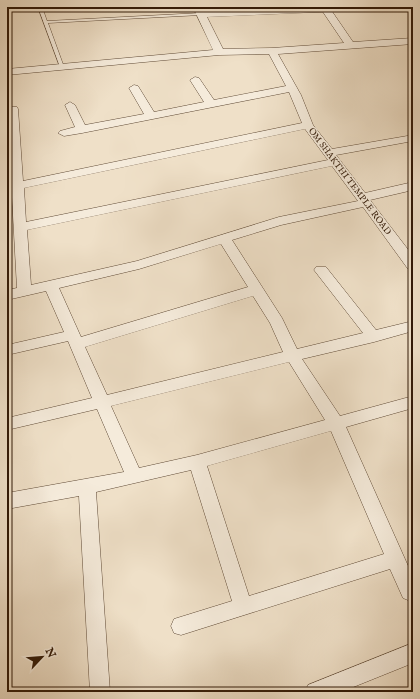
<svg xmlns="http://www.w3.org/2000/svg" width="420" height="699" viewBox="0 0 420 699" font-family="'IM FELL English',serif">
	<rect width="100%" height="100%" fill="#efe0c8"/>
	<filter id="stains"><feTurbulence type="fractalNoise" baseFrequency=".005" numOctaves="4"/><feColorMatrix values="0 0 0 0 .2 0 0 0 0 .09 0 0 0 0 .02 0 0 0 .5 -.17"/></filter>
	<radialGradient id="worn" r=".72"><stop offset=".6" stop-color="#630" stop-opacity="0"/><stop offset="1" stop-color="#630" stop-opacity=".3"/></radialGradient>
	<g fill="none" stroke-linecap="round" stroke-linejoin="round">
		<!-- service casing -->
		<g stroke="#604b37" stroke-width="1">
			<path id="service" d="M 38,7 L 42,7 L 47,21 L 201,13 L 203,14 L 201,15 L 48,23 L 64,67 L 62,68 L 60,67 Z
				M 338,7 L 362,7 L 360,8 L 326,10 L 324,9 L 326,8 Z"/>
		</g>
		<!-- minor casing -->
		<g stroke="#604b37" stroke-width="1">
			<path id="minor" d="M 193,7 L 203,7 L 205,11 L 329,7 L 353,42 L 413,38 L 413,44 L 278,54 L 301,95 L 313,125 L 332,149 L 413,135 L 413,141 L 336,155 L 365,193 L 413,182 L 413,190 L 370,200 L 413,256 L 413,271 L 408,269 L 363,207 L 281,225 L 232,240 L 282,318 L 297,349 L 363,333 L 314,270 L 316,267 L 326,267 L 376,330 L 413,321 L 413,331 L 374,342 L 302,359 L 340,416 L 413,396 L 413,408 L 346,427 L 413,577 L 413,600 L 410,601 L 403,598 L 390,569 L 181,635 L 174,633 L 171,626 L 174,619 L 232,601 L 191,470 L 96,492 L 110,692 L 90,692 L 79,496 L 7,509 L 7,493 L 124,472 L 97,409 L 7,430 L 7,418 L 92,398 L 68,341 L 7,355 L 7,345 L 64,332 L 46,291 L 7,300 L 7,290 L 17,288 L 7,106 L 17,107 L 18,109 L 23,181 L 302,123 L 289,92 L 82,133 L 64,136 L 58,133 L 60,131 L 75,127 L 65,105 L 70,102 L 75,105 L 85,125 L 144,114 L 129,88 L 134,85 L 138,86 L 154,112 L 204,102 L 190,80 L 195,77 L 199,78 L 214,100 L 286,86 L 269,54 L 219,55 L 7,75 L 7,69 L 213,50 ZM 323,12 L 344,43 L 272,48 L 223,49 L 207,17 ZM 305,129 L 328,160 L 26,222 L 24,188 ZM 332,166 L 358,201 L 279,217 L 137,261 L 31,285 L 27,230 ZM 221,244 L 248,287 L 81,337 L 59,288 L 139,269 ZM 253,296 L 270,323 L 283,352 L 107,395 L 85,347 ZM 289,362 L 325,420 L 197,455 L 139,468 L 111,406 ZM 331,431 L 384,554 L 249,596 L 207,466 Z
				M 413,643 L 413,663 L 341,692 L 305,692 L 308,685 Z"/>
		</g>
		<!-- service -->
		<use href="#service" fill="#f5ebdb" fill-rule="evenodd"/>
		<!-- minor -->
		<use href="#minor" fill="#f5ebdb" fill-rule="evenodd"/>
	</g>
	<g text-anchor="middle" stroke-width="3" stroke-linejoin="round" paint-order="stroke">
		<!-- far-street labels -->
		<g font-size="9" fill="#311907" stroke="#f5ebdb">
			<text transform="translate(350 181) rotate(53)" y="3">OM SHAKTHI TEMPLE ROAD</text>
		</g>
	</g>
	<!-- margin -->
	<rect width="420" height="699" fill="none" stroke="#efe0c8" stroke-width="24"/>
	<rect x="8" y="8" width="404" height="683" fill="none" stroke="#311907" stroke-width="2"/>
	<rect x="12" y="12" width="396" height="675" fill="none" stroke="#311907"/>
	<!-- north arrow -->
	<g transform="translate(42 657) rotate(64)" stroke="#f5ebdb" stroke-width="3" paint-order="stroke">
	<path d="M0-3L7 15L0 10L-7 15Z" fill="#311907"/>
	<text y="-6" font-size="11" font-weight="bold" text-anchor="middle" fill="#311907">N</text>
	</g>
	<rect width="100%" height="100%" filter="url(#stains)"/>
	<rect width="100%" height="100%" fill="url(#worn)"/>
</svg>
